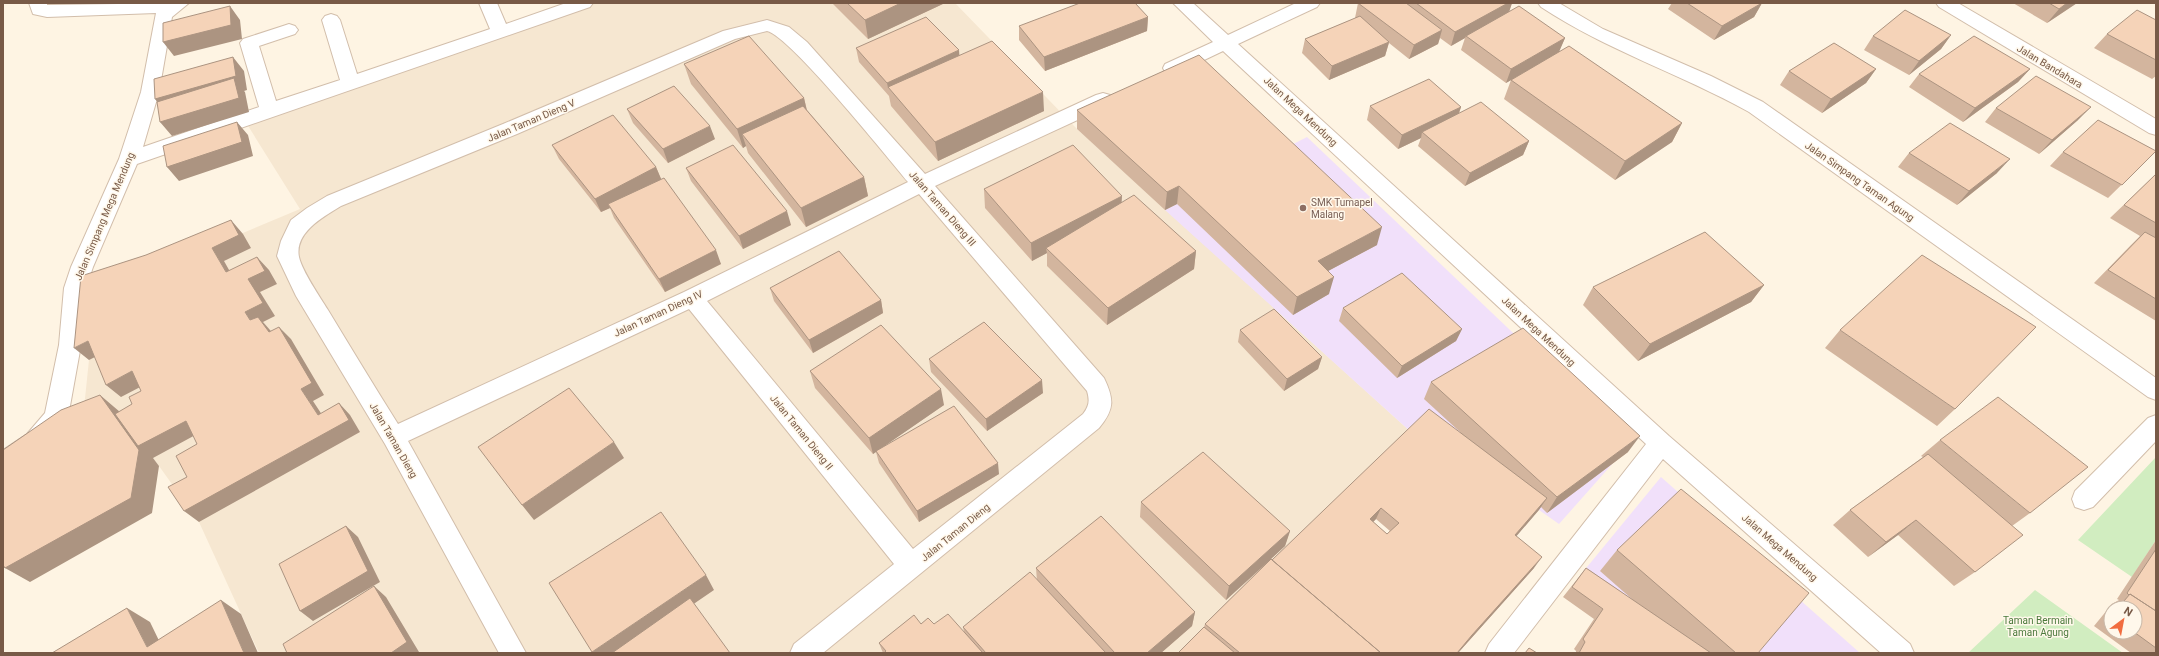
<svg xmlns="http://www.w3.org/2000/svg" width="2159" height="656" viewBox="0 0 2159 656" font-family="Roboto,sans-serif">
	<rect width="100%" height="100%" fill="#fef4e3"/>
	<!-- residential -->
	<path fill="#f6e7d1" d="M 592,3 L 955,3 L 1077,129 L 1412,433 L 1186,653 L 259,653 L 199,522 L 159,466 L 153,458 L 82,427 L 89,360 L 159,268 L 300,209 L 245,121 Z"/>
	<!-- education -->
	<path fill="#f1e0fa" d="M 1307,137 L 1630,444 L 1559,524 L 1539,510 L 1412,433 L 1165,210 Z
		M 1661,477 L 1860,653 L 1686,653 L 1578,578 Z"/>
	<!-- green -->
	<path fill="#d1edc0" d="M 2156,457 L 2156,540 L 2132,577 L 2078,540 Z
		M 2035,590 L 2123,653 L 1968,653 Z"/>
	<g fill="none" stroke-linecap="round" stroke-linejoin="round">
		<!-- street casing -->
		<g stroke="#d2beab" stroke-width="2">
			<path id="street" d="M 29,3 L 47,3 L 47,5 L 189,3 L 172,17 L 159,92 L 143,147 L 259,107 L 240,43 L 243,39 L 283,26 L 289,24 L 295,26 L 298,30 L 295,34 L 259,46 L 276,101 L 340,80 L 322,20 L 325,16 L 331,14 L 337,16 L 340,20 L 357,74 L 490,29 L 479,3 L 497,3 L 506,24 L 566,3 L 593,3 L 590,7 L 137,164 L 93,267 L 86,288 L 81,345 L 68,417 C 56,441 28,464 3,473 L 3,450 L 27,434 L 45,413 L 59,345 L 64,288 L 71,267 L 119,159 L 141,92 L 156,13 L 47,17 L 33,14 Z
				M 1173,3 L 1193,3 L 1228,35 L 1296,3 L 1320,3 L 1317,7 L 1238,44 L 1669,436 L 1910,644 L 1914,653 L 1881,653 L 1663,459 L 1514,653 L 1485,653 L 1489,644 L 1646,444 L 1223,51 L 1179,72 L 1172,74 L 1165,72 L 1163,68 L 1165,64 L 1213,42 Z
				M 1538,3 L 1559,3 L 1603,29 L 1711,76 L 1763,102 L 2156,378 L 2156,400 L 2148,397 L 1749,112 C 1681,74 1606,50 1541,7 Z
				M 1936,3 L 1958,3 L 2156,119 L 2156,135 L 2149,133 L 1939,7 Z
				M 767,20 L 789,27 L 807,42 L 925,174 L 1096,95 L 1103,93 L 1110,95 L 1112,100 L 1110,105 L 935,186 L 1104,378 C 1114,399 1115,409 1099,428 L 823,653 L 790,653 L 794,644 L 894,564 L 689,309 L 408,441 L 526,653 L 499,653 L 385,444 L 296,296 L 277,256 L 281,241 L 291,220 L 307,208 L 327,196 L 503,124 L 723,31 ZM 767,31 C 790,36 887,157 908,182 L 684,292 L 398,424 C 374,386 351,348 328,310 C 320,297 302,271 299,257 C 294,232 325,216 341,206 L 517,134 L 735,39 ZM 919,194 L 1087,391 C 1090,401 1089,406 1083,414 L 913,549 L 707,301 Z
				M 2156,415 L 2156,441 L 2093,507 L 2084,510 L 2075,507 L 2072,499 L 2075,491 L 2148,418 Z"/>
		</g>
		<!-- street -->
		<use href="#street" fill="#fff" fill-rule="evenodd"/>
	</g>
	<!-- wall -->
	<path fill="#d3b59e" fill-rule="evenodd" d="M 832,3 L 945,3 L 868,39 Z
		M 1358,3 L 1512,3 L 1509,12 L 1565,38 L 1559,51 L 1682,123 L 1672,142 L 1615,180 L 1504,99 L 1511,80 L 1553,56 L 1506,83 L 1461,50 L 1465,38 L 1451,46 L 1440,38 L 1438,44 L 1409,59 L 1389,43 L 1385,56 L 1329,80 L 1302,53 L 1305,39 L 1356,18 L 1355,18 Z
		M 1672,3 L 1762,3 L 1754,17 L 1714,40 L 1668,9 Z
		M 2013,3 L 2077,3 L 2047,23 Z
		M 1148,17 L 1147,31 L 1045,71 L 1019,40 L 1019,26 Z
		M 2156,20 L 2156,76 L 2152,79 L 2094,48 L 2107,34 Z
		M 1951,35 L 1941,49 L 1909,75 L 1864,50 L 1873,36 Z
		M 856,48 L 960,55 L 1044,111 L 938,161 L 891,106 L 889,96 L 859,62 Z
		M 684,64 L 804,98 L 807,110 L 864,177 L 868,196 L 806,227 L 748,153 L 746,146 L 743,148 L 691,84 Z
		M 1876,69 L 1866,83 L 1822,113 L 1780,85 L 1789,71 Z
		M 2030,69 L 2018,82 L 1963,122 L 1909,87 L 1919,74 Z
		M 1370,106 L 1461,107 L 1459,114 L 1529,141 L 1523,155 L 1465,186 L 1418,146 L 1421,138 L 1398,149 L 1367,120 Z
		M 1996,108 L 2078,120 L 2039,154 L 1985,122 Z
		M 627,109 L 715,139 L 668,163 L 633,123 Z
		M 1077,110 L 1377,245 L 1328,271 L 1329,294 L 1293,315 L 1177,204 L 1165,210 L 1077,129 Z
		M 552,145 L 656,167 L 661,179 L 721,264 L 665,292 L 614,218 L 610,208 L 601,212 L 559,159 Z
		M 2156,151 L 2108,198 L 2050,166 L 2063,152 Z
		M 1909,153 L 1997,173 L 1957,205 L 1898,167 Z
		M 686,168 L 791,225 L 743,249 L 691,181 Z
		M 2156,174 L 2156,321 L 2094,283 L 2131,245 L 2140,236 L 2110,218 Z
		M 984,189 L 1121,203 L 1196,251 L 1194,269 L 1107,325 L 1047,266 L 1047,253 L 1032,261 L 985,208 Z
		M 1764,285 L 1751,302 L 1638,361 L 1583,305 L 1593,287 Z
		M 770,288 L 881,300 L 883,313 L 813,353 L 774,301 Z
		M 1343,308 L 1462,329 L 1456,341 L 1397,378 L 1339,321 Z
		M 1240,330 L 1322,357 L 1318,369 L 1284,391 L 1238,342 Z
		M 1840,330 L 1955,409 L 1937,426 L 1825,348 Z
		M 929,359 L 1043,393 L 987,431 L 931,372 Z
		M 810,371 L 944,405 L 884,446 L 999,474 L 919,522 L 879,463 L 876,452 L 873,454 L 815,388 Z
		M 1431,382 L 1628,452 L 1547,513 L 1541,507 L 1516,536 L 1534,568 L 1458,653 L 1178,653 L 1204,627 L 1205,624 L 1266,564 L 1226,600 L 1140,517 L 1141,502 L 1290,531 L 1285,546 L 1271,559 L 1272,560 L 1460,432 L 1424,399 ZM 1376,519 L 1390,531 L 1387,534 L 1373,522 Z
		M 1940,440 L 2030,513 L 2012,526 L 1975,572 L 1954,586 L 1898,535 L 1868,557 L 1833,525 L 1850,510 L 1923,457 L 1921,456 Z
		M 2156,540 L 2156,653 L 2131,653 L 2094,626 L 2112,604 L 2119,600 L 2117,599 ZM 2111,608 L 2135,608 L 2135,632 L 2111,632 Z
		M 1617,550 L 1758,653 L 1576,653 L 1576,651 L 1574,649 L 1594,619 L 1563,597 L 1586,568 L 1633,600 L 1600,571 Z
		M 1036,568 L 1195,612 L 1192,626 L 1161,653 L 883,653 L 879,643 L 921,624 L 934,624 L 964,632 L 963,627 L 1037,581 Z"/>
	<!-- shaded-wall -->
	<path fill="#ac9481" d="M 901,3 L 945,3 L 868,39 L 865,20 Z
		M 1508,3 L 1512,3 L 1508,15 L 1466,36 L 1465,38 L 1451,46 L 1455,32 Z
		M 1762,3 L 1754,17 L 1714,40 L 1722,26 Z
		M 2067,3 L 2077,3 L 2047,23 L 2059,9 Z
		M 230,6 L 240,20 L 242,39 L 174,56 L 163,42 Z
		M 1148,17 L 1147,31 L 1045,71 L 1044,57 Z
		M 1442,30 L 1438,44 L 1409,59 L 1414,45 Z
		M 1951,35 L 1941,49 L 1909,75 L 1919,61 Z
		M 1565,38 L 1559,52 L 1506,83 L 1511,69 Z
		M 1389,42 L 1385,56 L 1329,80 L 1332,66 Z
		M 959,50 L 960,64 L 888,88 L 887,83 Z
		M 233,57 L 244,71 L 247,90 L 244,91 L 245,92 L 249,112 L 172,136 L 160,122 L 166,113 L 155,99 Z
		M 1876,69 L 1866,83 L 1822,113 L 1831,99 Z
		M 2030,69 L 2018,82 L 1963,122 L 1975,108 Z
		M 1043,92 L 1044,111 L 938,161 L 935,142 Z
		M 804,98 L 808,116 L 742,134 L 746,146 L 743,148 L 737,129 Z
		M 1461,107 L 1456,120 L 1422,132 L 1421,138 L 1398,149 L 1402,135 Z
		M 2091,107 L 2078,120 L 2039,154 L 2052,140 Z
		M 237,122 L 248,135 L 253,156 L 179,181 L 167,167 Z
		M 1682,123 L 1672,142 L 1615,180 L 1625,161 Z
		M 710,126 L 715,139 L 668,163 L 663,149 Z
		M 1529,141 L 1523,155 L 1465,186 L 1470,173 Z
		M 2010,159 L 1997,173 L 1957,205 L 1969,191 Z
		M 656,167 L 662,181 L 608,204 L 610,208 L 601,212 L 595,199 Z
		M 864,177 L 868,196 L 806,227 L 801,208 Z
		M 1179,186 L 1177,204 L 1165,210 L 1167,192 Z
		M 1122,196 L 1121,214 L 1046,248 L 1047,253 L 1032,261 L 1031,243 Z
		M 787,211 L 791,225 L 743,249 L 739,236 Z
		M 231,220 L 243,234 L 251,248 L 224,261 L 238,286 L 226,272 L 212,248 Z
		M 1382,227 L 1377,245 L 1313,279 L 1318,261 Z
		M 716,250 L 721,264 L 665,292 L 659,279 Z
		M 1196,251 L 1194,269 L 1107,325 L 1108,308 Z
		M 257,257 L 269,270 L 277,284 L 260,292 L 275,316 L 263,322 L 270,330 L 281,345 L 250,320 L 245,312 L 248,279 Z
		M 1334,277 L 1329,294 L 1293,315 L 1297,297 Z
		M 1764,285 L 1751,302 L 1638,361 L 1650,344 Z
		M 881,300 L 883,313 L 813,353 L 809,340 Z
		M 279,327 L 291,339 L 324,395 L 313,401 L 330,427 L 318,415 L 301,389 Z
		M 1462,329 L 1456,341 L 1397,378 L 1402,366 Z
		M 88,341 L 103,353 L 89,360 L 74,348 Z
		M 1322,357 L 1318,369 L 1284,391 L 1287,379 Z
		M 132,371 L 146,384 L 121,397 L 106,385 Z
		M 1042,380 L 1043,393 L 987,431 L 986,419 Z
		M 941,389 L 944,405 L 873,454 L 869,438 Z
		M 100,395 L 120,412 L 186,421 L 199,433 L 153,458 L 159,466 L 152,513 L 30,582 L 5,568 Z
		M 339,403 L 350,415 L 360,432 L 199,522 L 184,511 Z
		M 1640,436 L 1628,452 L 1547,513 L 1557,497 Z
		M 614,442 L 624,458 L 534,520 L 522,505 Z
		M 998,463 L 999,474 L 919,522 L 917,511 Z
		M 1547,498 L 1539,510 L 1508,546 L 1515,535 Z
		M 1381,508 L 1376,519 L 1365,530 L 1370,519 Z
		M 1916,520 L 1898,535 L 1868,557 L 1886,542 Z
		M 346,526 L 358,537 L 380,582 L 313,621 L 300,611 Z
		M 1290,531 L 1285,546 L 1226,600 L 1229,586 Z
		M 1542,557 L 1534,568 L 1458,653 L 1457,653 L 1472,635 Z
		M 706,575 L 714,590 L 622,653 L 592,653 L 592,652 Z
		M 374,586 L 386,597 L 419,652 L 417,653 L 391,653 Z
		M 221,600 L 241,614 L 258,653 L 244,653 Z
		M 127,608 L 150,622 L 165,653 L 147,647 Z
		M 1195,612 L 1192,626 L 1161,653 L 1147,653 Z"/>
	<!-- building -->
	<path fill="#f5d3b8" stroke="#ac9481" fill-rule="evenodd" d="M 847,3 L 901,3 L 865,20 Z
		M 1080,3 L 1135,3 L 1148,17 L 1044,57 L 1019,26 Z
		M 1358,3 L 1406,3 L 1442,30 L 1414,45 Z
		M 1416,3 L 1508,3 L 1455,32 Z
		M 1687,3 L 1762,3 L 1722,26 Z
		M 2049,3 L 2067,3 L 2059,9 Z
		M 230,6 L 231,25 L 163,42 L 163,23 Z
		M 1519,6 L 1565,38 L 1511,69 L 1466,36 Z
		M 1905,10 L 1951,35 L 1919,61 L 1873,36 Z
		M 2137,10 L 2156,20 L 2156,60 L 2107,34 Z
		M 1360,16 L 1389,42 L 1332,66 L 1305,39 Z
		M 926,17 L 959,50 L 887,83 L 856,48 Z
		M 749,36 L 804,98 L 737,129 L 684,64 Z
		M 1974,36 L 2030,69 L 1975,108 L 1919,74 Z
		M 992,41 L 1043,92 L 935,142 L 888,87 Z
		M 1834,43 L 1876,69 L 1831,99 L 1789,71 Z
		M 1569,46 L 1682,123 L 1625,161 L 1511,80 Z
		M 1199,55 L 1382,227 L 1318,261 L 1334,277 L 1297,297 L 1179,186 L 1167,192 L 1077,110 Z
		M 233,57 L 236,76 L 155,99 L 154,79 Z
		M 2036,76 L 2091,107 L 2052,140 L 1996,108 Z
		M 234,78 L 239,98 L 160,122 L 157,102 Z
		M 1429,79 L 1461,107 L 1402,135 L 1370,106 Z
		M 674,86 L 710,126 L 663,149 L 627,109 Z
		M 1481,102 L 1529,141 L 1470,173 L 1422,132 Z
		M 803,106 L 864,177 L 801,208 L 742,134 Z
		M 613,115 L 656,167 L 595,199 L 552,145 Z
		M 2098,120 L 2156,151 L 2122,185 L 2063,152 Z
		M 237,122 L 242,142 L 167,167 L 163,146 Z
		M 1950,123 L 2010,159 L 1969,191 L 1909,153 Z
		M 733,145 L 787,211 L 739,236 L 686,168 Z
		M 1073,145 L 1122,196 L 1031,243 L 984,189 Z
		M 2156,174 L 2156,223 L 2124,205 Z
		M 664,178 L 716,250 L 659,279 L 608,204 Z
		M 1134,195 L 1196,251 L 1108,308 L 1046,248 Z
		M 231,220 L 239,235 L 212,248 L 226,272 L 257,257 L 265,271 L 248,279 L 263,303 L 245,312 L 250,320 L 258,317 L 269,332 L 279,327 L 312,383 L 301,389 L 318,415 L 339,403 L 349,420 L 184,511 L 168,487 L 187,477 L 176,456 L 197,444 L 186,421 L 138,446 L 115,414 L 132,404 L 129,397 L 141,391 L 132,371 L 106,385 L 88,341 L 74,348 L 81,276 L 146,255 Z
		M 1705,232 L 1764,285 L 1650,344 L 1593,287 Z
		M 2145,232 L 2156,238 L 2156,299 L 2108,270 Z
		M 839,251 L 881,300 L 809,340 L 770,288 Z
		M 1922,255 L 2036,327 L 1955,409 L 1840,330 Z
		M 1402,273 L 1462,329 L 1402,366 L 1343,308 Z
		M 1274,309 L 1322,357 L 1287,379 L 1240,330 Z
		M 984,322 L 1042,380 L 986,419 L 929,359 Z
		M 881,325 L 941,389 L 869,438 L 810,371 Z
		M 1523,328 L 1640,436 L 1557,497 L 1431,382 Z
		M 569,388 L 614,442 L 522,505 L 478,447 Z
		M 100,395 L 139,450 L 131,498 L 5,568 L 3,565 L 3,450 L 61,410 Z
		M 1998,397 L 2088,467 L 2030,513 L 1940,440 Z
		M 954,406 L 998,463 L 917,511 L 876,451 Z
		M 1429,409 L 1547,498 L 1515,535 L 1542,557 L 1472,635 L 1457,653 L 1381,653 L 1272,560 ZM 1381,508 L 1399,523 L 1387,534 L 1370,519 Z
		M 1203,452 L 1290,531 L 1229,586 L 1141,502 Z
		M 1928,454 L 2023,535 L 1975,572 L 1916,520 L 1886,542 L 1850,510 Z
		M 1681,489 L 1809,593 L 1758,653 L 1736,653 L 1617,550 Z
		M 661,512 L 706,575 L 592,652 L 549,583 Z
		M 1101,516 L 1195,612 L 1147,653 L 1115,653 L 1036,568 Z
		M 346,526 L 368,571 L 300,611 L 279,564 Z
		M 2156,549 L 2156,611 L 2130,594 L 2129,595 L 2127,593 Z
		M 1271,559 L 1381,653 L 1240,653 L 1205,624 Z
		M 1586,568 L 1711,653 L 1579,653 L 1585,642 L 1583,639 L 1603,609 L 1572,587 Z
		M 1030,572 L 1106,653 L 986,653 L 963,627 Z
		M 374,586 L 407,642 L 391,653 L 287,653 L 283,644 Z
		M 2130,594 L 2156,611 L 2156,648 L 2134,632 L 2135,632 L 2135,608 L 2118,608 Z
		M 690,598 L 730,653 L 612,653 Z
		M 221,600 L 244,653 L 52,653 L 127,608 L 147,647 Z
		M 948,614 L 983,653 L 884,653 L 886,651 L 879,643 L 914,615 L 921,624 L 928,618 L 934,624 Z
		M 1204,627 L 1235,653 L 1178,653 Z
		M 1529,648 L 1537,653 L 1525,653 Z"/>
	<!-- markers -->
	<circle fill="#8d6e63" stroke="#fff8eb" stroke-width="1.5" cx="1303" cy="208" r="4"/>
	<g text-anchor="middle" stroke-width="3" stroke-linejoin="round" paint-order="stroke">
		<!-- street labels -->
		<g font-size="10" fill="#785a47" stroke="#fff8eb">
			<text transform="translate(2050 66) rotate(31)" y="4">Jalan Bandahara</text>
			<text transform="translate(1301 111) rotate(43)" y="4">Jalan Mega Mendung</text>
			<text transform="translate(531 120) rotate(-23)" y="4">Jalan Taman Dieng V</text>
			<text transform="translate(1860 181) rotate(35)" y="4">Jalan Simpang Taman Agung</text>
			<text transform="translate(943 208) rotate(49)" y="4">Jalan Taman Dieng III</text>
			<text transform="translate(104 216) rotate(-67)" y="4">Jalan Simpang Mega Mendung</text>
			<text transform="translate(658 313) rotate(-25)" y="4">Jalan Taman Dieng IV</text>
			<text transform="translate(1539 331) rotate(43)" y="4">Jalan Mega Mendung</text>
			<text transform="translate(802 432) rotate(51)" y="4">Jalan Taman Dieng II</text>
			<text transform="translate(394 440) rotate(60)" y="4">Jalan Taman Dieng</text>
			<text transform="translate(955 532) rotate(-39)" y="4">Jalan Taman Dieng</text>
			<text transform="translate(1780 547) rotate(41)" y="4">Jalan Mega Mendung</text>
		</g>
		<!-- education labels -->
		<g font-size="10" fill="#785e54" stroke="#fff8eb" text-anchor="start">
			<text x="1311" y="206">SMK Tumapel<tspan x="1311" dy="12">Malang</tspan></text>
		</g>
		<!-- park labels -->
		<g font-size="10" fill="#4b793c" stroke="#fff8eb">
			<text x="2038" y="624">Taman Bermain<tspan x="2038" dy="12">Taman Agung</tspan></text>
		</g>
	</g>
	<!-- border -->
	<rect width="2159" height="656" fill="none" stroke="#785a47" stroke-width="8"/>
	<!-- north arrow -->
	<g transform="translate(2123 620) rotate(32)"><circle r="19" fill="#fff8eb" stroke="#c9b9a9"/>
	<path d="M0-3L7 15L0 10L-7 15Z" fill="#f16d3f"/>
	<text y="-6" font-size="11" font-weight="bold" text-anchor="middle" fill="#785a47">N</text>
	</g>
</svg>
